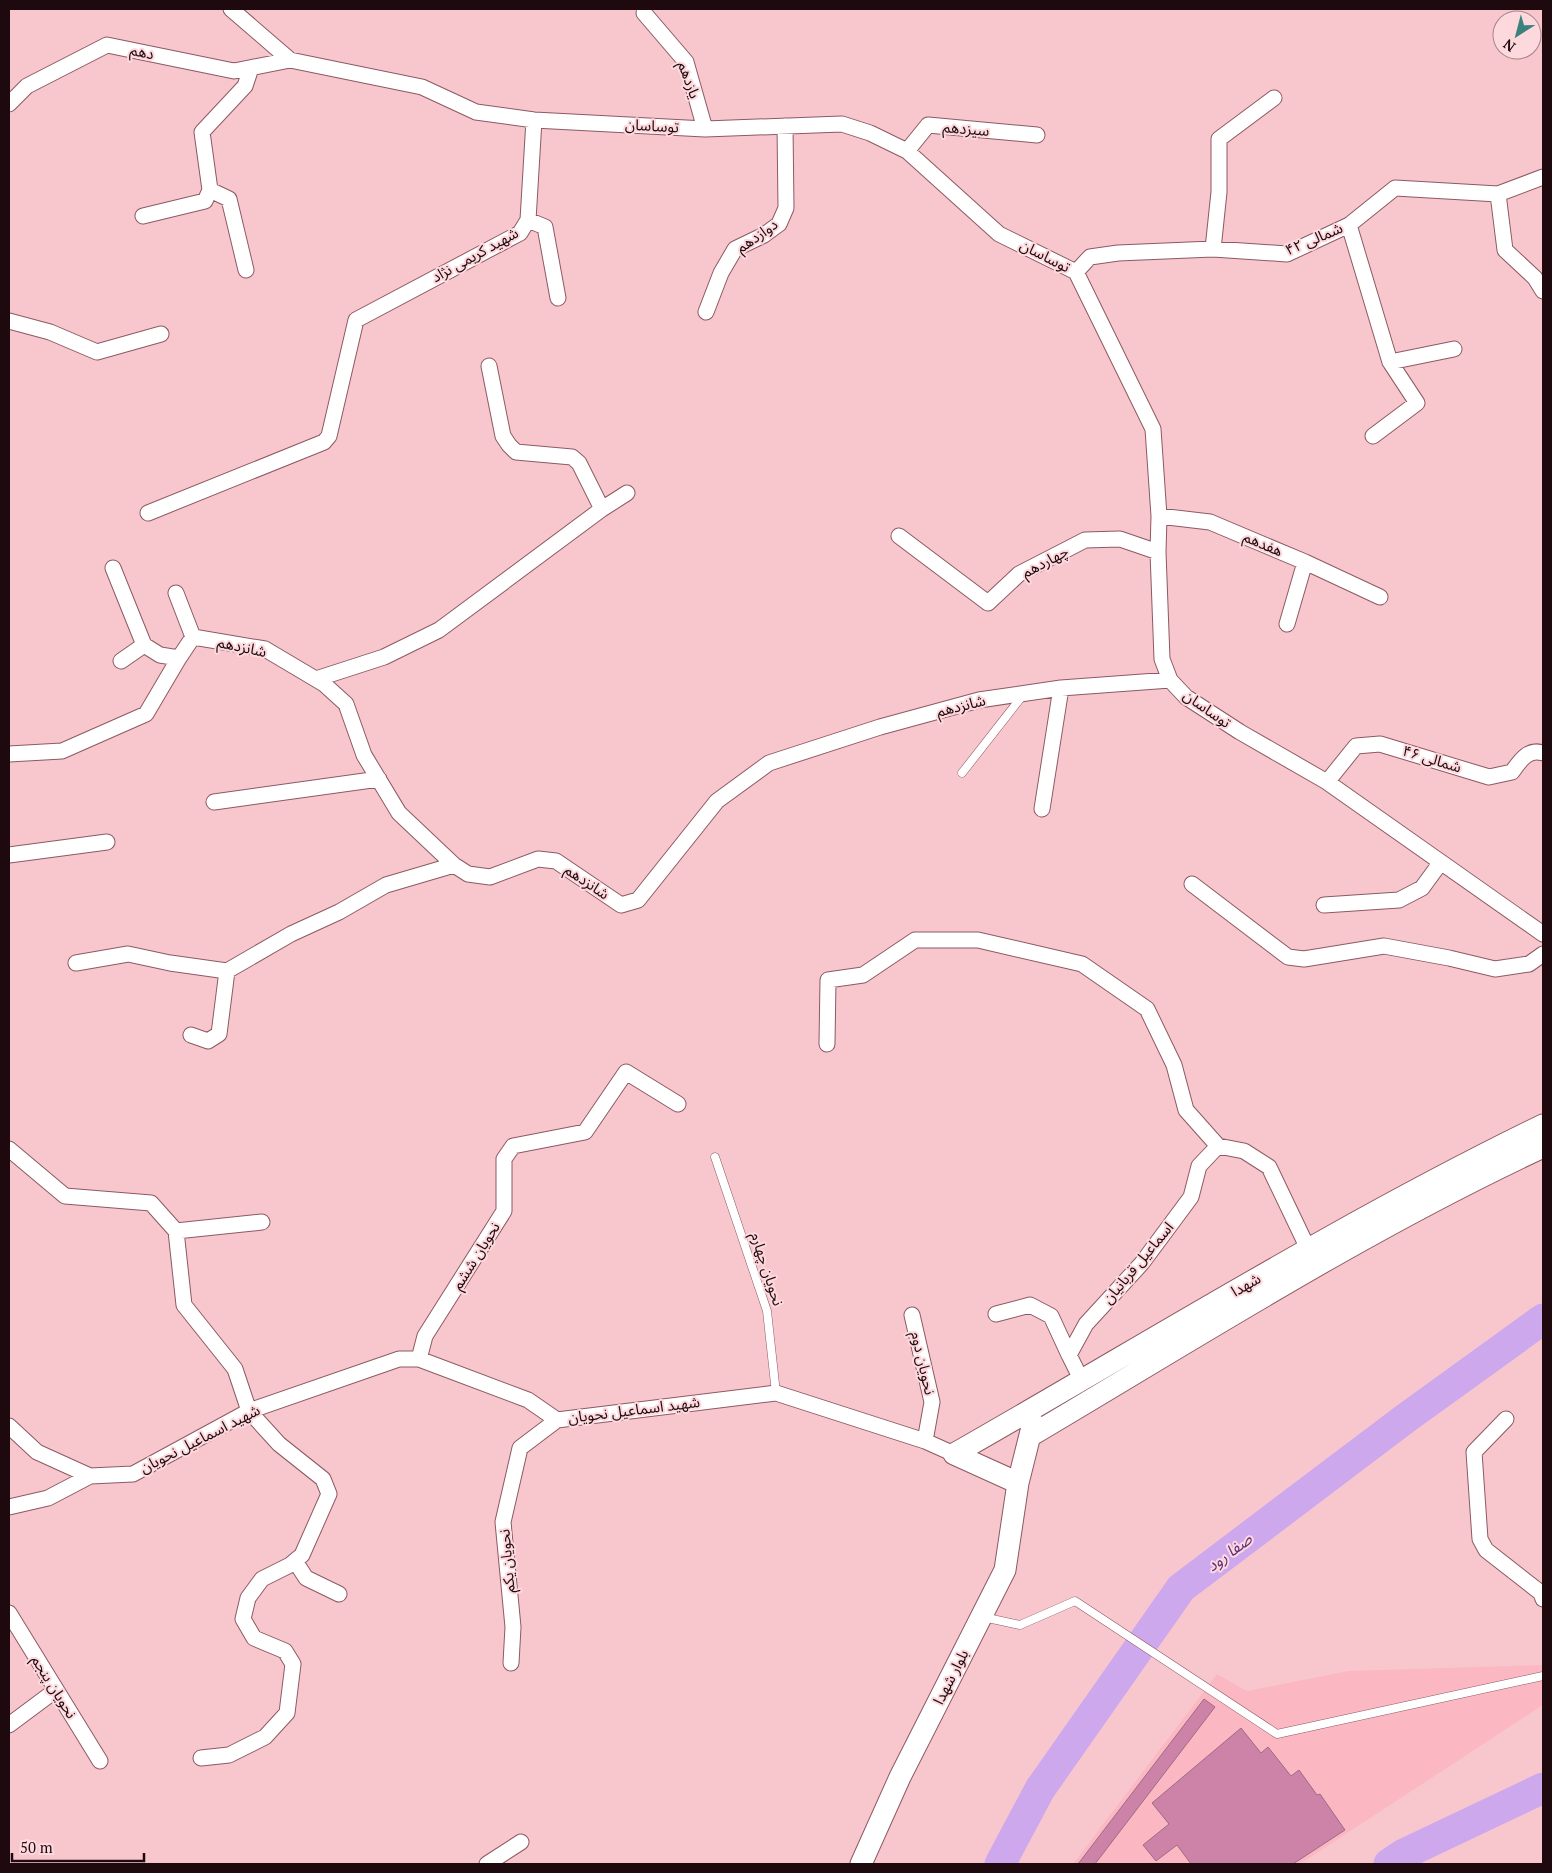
<svg xmlns="http://www.w3.org/2000/svg" width="1552" height="1873" viewBox="0 0 1552 1873" font-family="'PT Serif','Noto Sans Arabic',serif">
	<rect width="100%" height="100%" fill="#f8c7ce"/>
	<!-- built -->
	<path fill="#fbb8c2" d="M 1543,1665 L 1543,1705 L 1300,1864 L 1073,1864 L 1217,1674 L 1247,1691 L 1348,1671 Z"/>
	<g fill="none" stroke-linecap="round" stroke-linejoin="round">
		<!-- river -->
		<path stroke="#cda8ed" stroke-width="31" d="M 1000,1864 L 1040,1789 L 1181,1588 L 1406,1418 L 1543,1319
			M 1389,1864 L 1404,1854 L 1543,1788"/>
	</g>
	<!-- building -->
	<path fill="#cd82a8" stroke="#9d6c84" d="M 1204,1699 L 1215,1707 L 1095,1864 L 1078,1864 Z
		M 1241,1728 L 1261,1753 L 1268,1747 L 1291,1776 L 1299,1770 L 1317,1795 L 1320,1794 L 1345,1830 L 1293,1864 L 1191,1864 L 1177,1845 L 1156,1861 L 1143,1845 L 1169,1824 L 1152,1803 Z"/>
	<g fill="none" stroke-linecap="round" stroke-linejoin="round">
		<!-- service casing -->
		<g stroke="#8d5962" stroke-width="9">
			<path id="service" d="M 962,773 L 1023,695
				M 715,1157 L 767,1311 L 776,1393
				M 983,1617 L 1020,1625 L 1075,1601 L 1277,1734 L 1543,1676"/>
		</g>
		<!-- minor casing -->
		<g stroke="#8d5962" stroke-width="17">
			<path id="minor" d="M 231,9 L 290,60 L 422,87 L 476,112 L 534,120 L 705,129 L 842,124 L 870,133 L 907,151 L 999,234 L 1076,272 L 1153,429 L 1159,516 L 1158,552 L 1162,659 L 1170,680 L 1186,697 L 1240,732 L 1327,782 L 1543,934
				M 644,13 L 686,62 L 705,129
				M 9,104 L 27,86 L 107,45 L 234,71 L 290,60
				M 907,151 L 928,125 L 1037,135
				M 210,190 L 229,199 L 246,270
				M 1498,194 L 1505,250 L 1535,278 L 1543,291
				M 143,216 L 205,201 L 210,190 L 202,132 L 245,86 L 251,68
				M 528,220 L 545,227 L 558,298
				M 1349,225 L 1390,362 L 1417,403 L 1373,436
				M 1213,249 L 1219,192 L 1219,139 L 1274,98
				M 1076,272 L 1090,257 L 1118,253 L 1213,249 L 1287,254 L 1349,225 L 1395,188 L 1498,194 L 1543,177
				M 706,312 L 721,273 L 735,249 L 764,235 L 779,224 L 786,208 L 785,126
				M 9,321 L 50,332 L 97,352 L 161,334
				M 1390,362 L 1454,349
				M 489,366 L 503,436 L 509,445 L 516,452 L 572,457 L 579,463 L 602,509
				M 148,513 L 324,442 L 329,436 L 356,320 L 520,233 L 528,220 L 534,120
				M 1159,516 L 1210,522 L 1305,562 L 1287,624
				M 899,536 L 988,603 L 1019,574 L 1085,540 L 1120,539 L 1158,552
				M 1305,562 L 1380,597
				M 113,568 L 144,645 L 160,655 L 179,658 L 193,637 L 265,649 L 324,684 L 346,704 L 364,755 L 399,813 L 454,865 L 468,874 L 490,877 L 538,859 L 556,861 L 621,905 L 638,900 L 717,801 L 769,763 L 880,727 L 979,700 L 1061,688 L 1170,680
				M 176,593 L 193,637
				M 121,661 L 144,645
				M 316,679 L 384,657 L 439,630 L 602,509 L 627,493
				M 9,754 L 62,751 L 146,714 L 179,658
				M 1327,782 L 1356,746 L 1380,744 L 1489,777 L 1512,772 C 1520,761 1528,748 1543,753
				M 214,802 L 379,779
				M 1042,809 L 1061,688
				M 9,855 L 107,842
				M 1192,884 L 1288,957 L 1304,959 L 1384,946 L 1449,958 L 1495,969 L 1529,964 L 1543,954
				M 1324,905 L 1399,900 L 1422,888 L 1441,862
				M 76,963 L 128,954 L 170,963 L 227,971 L 291,934 L 339,912 L 386,885 L 454,865
				M 191,1035 L 208,1041 L 219,1034 L 227,971
				M 827,1044 L 828,980 L 863,975 L 915,940 L 978,940 L 1082,964 L 1147,1009 L 1174,1065 L 1186,1110 L 1218,1146 L 1244,1151 L 1269,1167 L 1312,1257
				M 9,1149 L 65,1196 L 151,1203 L 176,1231 L 184,1305 L 235,1369 L 249,1411 L 279,1444 L 323,1479 L 329,1494 L 302,1555 L 290,1565 L 262,1579 L 248,1598 L 243,1619 L 254,1638 L 285,1651 L 293,1664 L 287,1713 L 265,1737 L 229,1755 L 201,1758
				M 176,1231 L 262,1222
				M 996,1314 L 1030,1305 L 1051,1316 L 1069,1355
				M 912,1315 L 932,1402 L 925,1441
				M 419,1359 L 425,1336 L 504,1211 L 504,1159 L 513,1146 L 585,1132 L 626,1072 L 678,1104
				M 1082,1381 L 1069,1355 L 1086,1324 L 1142,1263 L 1191,1197 L 1199,1166 L 1218,1146
				M 1506,1419 L 1474,1452 L 1480,1539 L 1486,1550 L 1541,1593 L 1543,1599
				M 9,1426 L 37,1452 L 90,1476
				M 9,1507 L 48,1498 L 90,1476 L 133,1474 L 249,1411 L 399,1359 L 419,1359 L 528,1400 L 557,1420 L 776,1393 L 925,1441 L 954,1454
				M 295,1561 L 306,1578 L 339,1594
				M 9,1613 L 100,1761
				M 511,1663 L 513,1627 L 503,1522 L 520,1448 L 557,1420
				M 9,1725 L 56,1690
				M 487,1864 L 521,1842"/>
		</g>
		<!-- secondary casing -->
		<g stroke="#8d5962" stroke-width="23">
			<path id="secondary" d="M 1030,1436 C 1199,1336 1365,1230 1543,1147
				M 954,1454 C 1149,1343 1341,1223 1543,1125
				M 954,1454 L 1018,1483
				M 861,1864 L 900,1777 L 1005,1570 L 1018,1483 L 1033,1423"/>
		</g>
		<!-- service -->
		<use href="#service" stroke="#fff" stroke-width="8"/>
		<!-- minor -->
		<use href="#minor" stroke="#fff" stroke-width="15"/>
		<!-- secondary -->
		<use href="#secondary" stroke="#fff" stroke-width="21"/>
	</g>
	<g text-anchor="middle" stroke-width="4" stroke-linejoin="round" paint-order="stroke">
		<!-- street labels -->
		<g font-size="15" fill="#1e0a0e" stroke="#fdd8dd">
			<text transform="translate(142 52) rotate(12)" y="5">دهم</text>
			<text transform="translate(689 80) rotate(70)" y="5">یازدهم</text>
			<text transform="translate(652 126) rotate(3)" y="5">توساسان</text>
			<text transform="translate(966 129) rotate(5)" y="5">سیزدهم</text>
			<text transform="translate(757 236) rotate(-35)" y="5">دوازدهم</text>
			<text transform="translate(1314 239) rotate(-23)" y="5">شمالی ۴۲</text>
			<text transform="translate(475 255) rotate(-29)" y="5">شهید کریمی نژاد</text>
			<text transform="translate(1045 256) rotate(27)" y="5">توساسان</text>
			<text transform="translate(1263 544) rotate(23)" y="5">هفدهم</text>
			<text transform="translate(1045 562) rotate(-28)" y="5">چهاردهم</text>
			<text transform="translate(242 647) rotate(12)" y="5">شانزدهم</text>
			<text transform="translate(961 706) rotate(-14)" y="5">شانزدهم</text>
			<text transform="translate(1207 709) rotate(35)" y="5">توساسان</text>
			<text transform="translate(1432 759) rotate(17)" y="5">شمالی ۴۶</text>
			<text transform="translate(587 882) rotate(34)" y="5">شانزدهم</text>
			<text transform="translate(476 1256) rotate(-58)" y="5">نحویان ششم</text>
			<text transform="translate(1138 1263) rotate(-50)" y="5">اسماعیل قربانیان</text>
			<text transform="translate(767 1269) rotate(72)" y="5">نحویان چهارم</text>
			<text transform="translate(1246 1285) rotate(-30)" y="5">شهدا</text>
			<text transform="translate(923 1363) rotate(77)" y="5">نحویان دوم</text>
			<text transform="translate(634 1410) rotate(-7)" y="5">شهید اسماعیل نحویان</text>
			<text transform="translate(200 1439) rotate(-27)" y="5">شهید اسماعیل نحویان</text>
			<text transform="translate(507 1561) rotate(-95)" y="5">نحویان یکم</text>
			<text transform="translate(951 1677) rotate(-63)" y="5">بلوار شهدا</text>
			<text transform="translate(54 1687) rotate(58)" y="5">نحویان پنجم</text>
		</g>
		<!-- water labels -->
		<g font-size="16" font-style="italic" fill="#5c2d7d" stroke="#fdd8dd">
			<text transform="translate(1229 1552) rotate(-37)" y="6">صفا رود</text>
		</g>
	</g>
	<!-- border -->
	<rect width="1552" height="1873" fill="none" stroke="#1e0a0e" stroke-width="20"/>
	<!-- north arrow -->
	<g transform="translate(1517 35) rotate(216)"><circle r="24" fill="#fdd8dd" stroke="#a4868a"/>
	<path d="M0-4L9 19L0 12L-9 19Z" fill="#3b827c"/>
	<text y="-8" font-size="14" font-weight="bold" text-anchor="middle" fill="#1e0a0e">N</text>
	</g>
	<!-- scale -->
	<path d="M12 1853v8h132v-8" fill="none" stroke="#1e0a0e" stroke-width="2.5"/>
	<text x="20" y="1853" font-size="15" fill="#1e0a0e" stroke="#fdd8dd" stroke-width="4" paint-order="stroke">50 m</text>
</svg>
